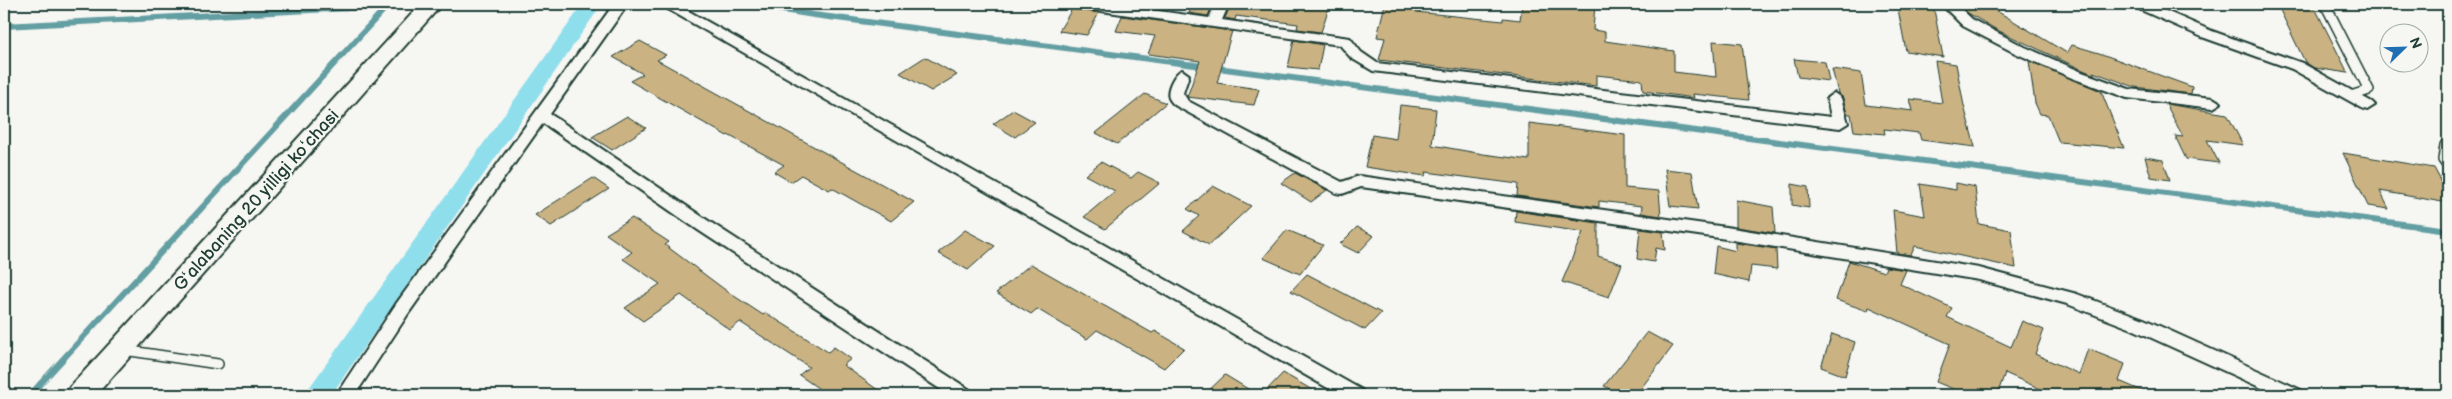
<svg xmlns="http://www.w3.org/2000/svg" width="2452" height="399" viewBox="0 0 2452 399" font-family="'Balsamiq Sans',sans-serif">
	<rect width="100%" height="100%" fill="#f6f6f2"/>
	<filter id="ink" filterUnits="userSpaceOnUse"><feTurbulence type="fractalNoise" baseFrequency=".02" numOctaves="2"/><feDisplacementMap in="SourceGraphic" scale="10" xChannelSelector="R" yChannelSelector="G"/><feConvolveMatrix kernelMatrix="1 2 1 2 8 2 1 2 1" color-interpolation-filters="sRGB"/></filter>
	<g filter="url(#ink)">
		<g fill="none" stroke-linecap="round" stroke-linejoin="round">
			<!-- stream -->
			<path stroke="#629ea2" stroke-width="6" d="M 745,4 L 814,15 L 2448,230
				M 4,26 L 387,6
				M 30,395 L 389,4"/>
			<!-- canal -->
			<path fill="#8fdeec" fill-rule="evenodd" d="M 583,4 L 602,4 L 331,395 L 304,395 Z"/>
		</g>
		<!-- building -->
		<path fill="#cab282" stroke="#1f3d34" d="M 1193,4 L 1213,4 L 1208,16 L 1189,13 Z
			M 1231,4 L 1330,4 L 1321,32 L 1297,29 L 1298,24 L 1236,16 L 1235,20 L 1225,18 Z
			M 1385,4 L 1417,8 L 1416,12 L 1503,21 L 1503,18 L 1520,20 L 1522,4 L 1595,4 L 1593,30 L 1605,32 L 1605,41 L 1674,51 L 1674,72 L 1716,77 L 1713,41 L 1742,44 L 1749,100 L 1693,94 L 1694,98 L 1643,91 L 1642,80 L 1596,75 L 1596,86 L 1379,60 L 1385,38 L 1377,37 Z
			M 1897,4 L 1933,4 L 1943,57 L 1906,51 Z
			M 1958,4 L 1985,4 L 2067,53 L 2072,45 L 2099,53 L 2192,87 L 2191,94 L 2135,87 L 2093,72 L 2095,75 L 2083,70 L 1997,30 L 1968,13 Z
			M 2277,4 L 2313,4 L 2348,73 L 2314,68 L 2305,62 Z
			M 1072,9 L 1099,13 L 1087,35 L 1059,31 Z
			M 1122,16 L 1232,31 L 1217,83 L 1259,89 L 1254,105 L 1187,97 L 1200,61 L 1148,54 L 1155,36 L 1116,31 Z
			M 1294,40 L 1323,45 L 1318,70 L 1288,67 Z
			M 640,41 L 666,55 L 657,60 L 914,202 L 891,221 L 832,188 L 829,190 L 801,175 L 791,182 L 774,172 L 784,165 L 728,135 L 727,136 L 630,81 L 643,74 L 613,57 Z
			M 925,57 L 957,75 L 931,91 L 900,73 Z
			M 1794,59 L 1825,62 L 1829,81 L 1798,77 Z
			M 1935,61 L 1956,64 L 1964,106 L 1975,147 L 1921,140 L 1919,133 L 1884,129 L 1885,134 L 1854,131 L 1851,114 L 1847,114 L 1843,98 L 1838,93 L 1832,69 L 1861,73 L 1866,105 L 1913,111 L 1910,99 L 1942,103 Z
			M 2029,61 L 2101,91 L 2124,148 L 2059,142 L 2048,115 L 2040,114 L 2035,103 Z
			M 1145,94 L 1166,103 L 1117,144 L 1096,133 Z
			M 2166,104 L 2227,114 L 2243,145 L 2207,140 L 2219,163 L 2186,159 L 2175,136 L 2183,137 Z
			M 1400,105 L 1436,109 L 1432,145 L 1483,154 L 1529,160 L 1529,123 L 1625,135 L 1625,188 L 1659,191 L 1661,216 L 1641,213 L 1642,206 L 1599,201 L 1599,207 L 1517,196 L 1518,184 L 1426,172 L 1425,176 L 1365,167 L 1372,135 L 1396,139 Z
			M 1013,110 L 1035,122 L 1015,137 L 993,124 Z
			M 627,116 L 646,128 L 612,150 L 592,137 Z
			M 2343,153 L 2434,168 L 2448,194 L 2448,203 L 2380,191 L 2389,209 L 2368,206 Z
			M 2145,157 L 2163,160 L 2170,180 L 2151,177 Z
			M 1101,162 L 1131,178 L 1138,172 L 1160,183 L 1105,229 L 1084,217 L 1115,191 L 1085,175 Z
			M 1665,169 L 1692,172 L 1698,209 L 1670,206 Z
			M 1295,173 L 1321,187 L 1327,190 L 1311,202 L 1281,183 Z
			M 593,178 L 609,189 L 551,226 L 535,215 Z
			M 1956,183 L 1975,187 L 1979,224 L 2011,230 L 2016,268 L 1915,246 L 1911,255 L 1897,253 L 1893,210 L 1925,216 L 1920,184 L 1956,190 Z
			M 1792,184 L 1808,187 L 1809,208 L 1792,205 Z
			M 1213,186 L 1251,206 L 1209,245 L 1183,231 L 1199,216 L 1187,209 Z
			M 1736,200 L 1773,207 L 1775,233 L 1736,227 Z
			M 1516,211 L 1598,223 L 1598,256 L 1622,264 L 1609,297 L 1562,282 L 1583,232 L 1515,222 Z
			M 632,218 L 669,242 L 665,245 L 728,292 L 763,315 L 766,313 L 828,352 L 834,347 L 851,359 L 843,365 L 885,395 L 828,395 L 799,375 L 809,367 L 740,322 L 730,330 L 681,295 L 643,321 L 625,308 L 660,284 L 623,259 L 632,252 L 606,234 Z
			M 1357,227 L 1374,236 L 1358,253 L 1340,244 Z
			M 1640,229 L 1663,232 L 1665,250 L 1656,248 L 1654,262 L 1637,259 Z
			M 965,230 L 995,246 L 968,270 L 938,253 Z
			M 1287,230 L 1323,245 L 1300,274 L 1263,258 Z
			M 1736,243 L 1776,249 L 1777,269 L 1751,266 L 1749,282 L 1713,274 L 1716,246 L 1736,251 Z
			M 1849,261 L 1884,272 L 1886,267 L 1906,270 L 1900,284 L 1952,308 L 1947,317 L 2011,347 L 2022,321 L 2044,330 L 2035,354 L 2079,374 L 2088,349 L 2125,364 L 2119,381 L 2152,395 L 2054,395 L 2005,373 L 1997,395 L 1968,395 L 1936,382 L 1950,344 L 1869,307 L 1868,311 L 1836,300 Z
			M 1031,264 L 1152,333 L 1155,331 L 1184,348 L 1164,368 L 1097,330 L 1087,339 L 1037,309 L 1031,314 L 996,293 Z
			M 1307,274 L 1381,313 L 1365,330 L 1291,291 Z
			M 1647,332 L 1673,346 L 1636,395 L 1621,395 L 1604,386 Z
			M 1832,334 L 1855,342 L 1845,376 L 1821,367 Z
			M 1283,373 L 1321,395 L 1262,395 Z
			M 1225,375 L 1258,395 L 1204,395 Z"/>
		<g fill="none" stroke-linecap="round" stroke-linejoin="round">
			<!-- service casing -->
			<g stroke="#1f3d34" stroke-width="12">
				<path id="service" d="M 2325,4 L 2369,90 L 2351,96
					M 2445,145 L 2443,160 L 2448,167
					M 124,350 L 218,364"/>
			</g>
			<!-- minor casing -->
			<g stroke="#1f3d34" stroke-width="4">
				<path id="minor" d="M 614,4 L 628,4 L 550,114 L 710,222 L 970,390 L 972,395 L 949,395 L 698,230 L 543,123 L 408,314 L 355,395 L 336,395 L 396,304 Z
					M 659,4 L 676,4 L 1362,390 L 1364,395 L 1340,395 Z
					M 1073,4 L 1108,4 L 1209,18 L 1215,4 L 1229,4 L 1222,20 L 1350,38 L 1361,52 L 1377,63 L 1831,117 L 1827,98 L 1834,93 L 1841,98 L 1848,123 L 1840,128 L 1373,71 L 1351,58 L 1340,45 L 1080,8 Z
					M 1941,4 L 1956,4 L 1973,20 L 2025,47 L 2082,72 L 2129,89 L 2213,98 L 2221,103 L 2213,108 L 2127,98 L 2072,78 L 2015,53 L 1963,26 Z
					M 2132,4 L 2150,4 L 2212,31 L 2302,63 L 2372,102 L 2375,105 L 2367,110 L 2362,108 L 2292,69 L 2202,37 L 2134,7 Z
					M 1182,70 L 1189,75 L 1183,93 L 1188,101 L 1342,182 L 1359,176 L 1726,227 L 1979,268 L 2077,294 L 2144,319 L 2301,390 L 2303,395 L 2277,395 L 2132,329 L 2067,304 L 1979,280 L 1726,239 L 1361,187 L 1342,194 L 1336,193 L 1178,107 C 1174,105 1171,102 1169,98 C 1166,90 1174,73 1182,70 Z"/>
			</g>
			<!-- secondary casing -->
			<g stroke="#1f3d34" stroke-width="4">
				<path id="secondary" d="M 421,4 L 442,4 L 96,395 L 66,395 L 70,387 Z"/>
			</g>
			<!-- service -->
			<use href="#service" stroke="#f6f6f2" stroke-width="9"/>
			<!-- minor -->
			<use href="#minor" fill="#f6f6f2" fill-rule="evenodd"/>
			<!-- secondary -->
			<use href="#secondary" fill="#f6f6f2" fill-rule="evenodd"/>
		</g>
	</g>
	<g text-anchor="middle" stroke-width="4.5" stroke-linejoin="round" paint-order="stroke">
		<!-- street labels -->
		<g font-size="18" fill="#1f3d34" stroke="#f6f6f2">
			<text transform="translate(256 200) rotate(-48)" y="6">Gʻalabaning 20 yilligi koʻchasi</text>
		</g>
	</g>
	<!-- margin -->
	<rect width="2452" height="399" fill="none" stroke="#f6f6f2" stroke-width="20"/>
	<rect x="10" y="10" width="2432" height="379" fill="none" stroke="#1f3d34" stroke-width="2" filter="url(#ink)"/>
	<!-- north arrow -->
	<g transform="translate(2404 48) rotate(67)"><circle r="24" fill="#f6f6f2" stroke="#a0aca6"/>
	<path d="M0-4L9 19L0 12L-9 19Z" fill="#1f6fb2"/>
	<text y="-8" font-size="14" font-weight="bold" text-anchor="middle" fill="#1f3d34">N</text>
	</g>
</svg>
